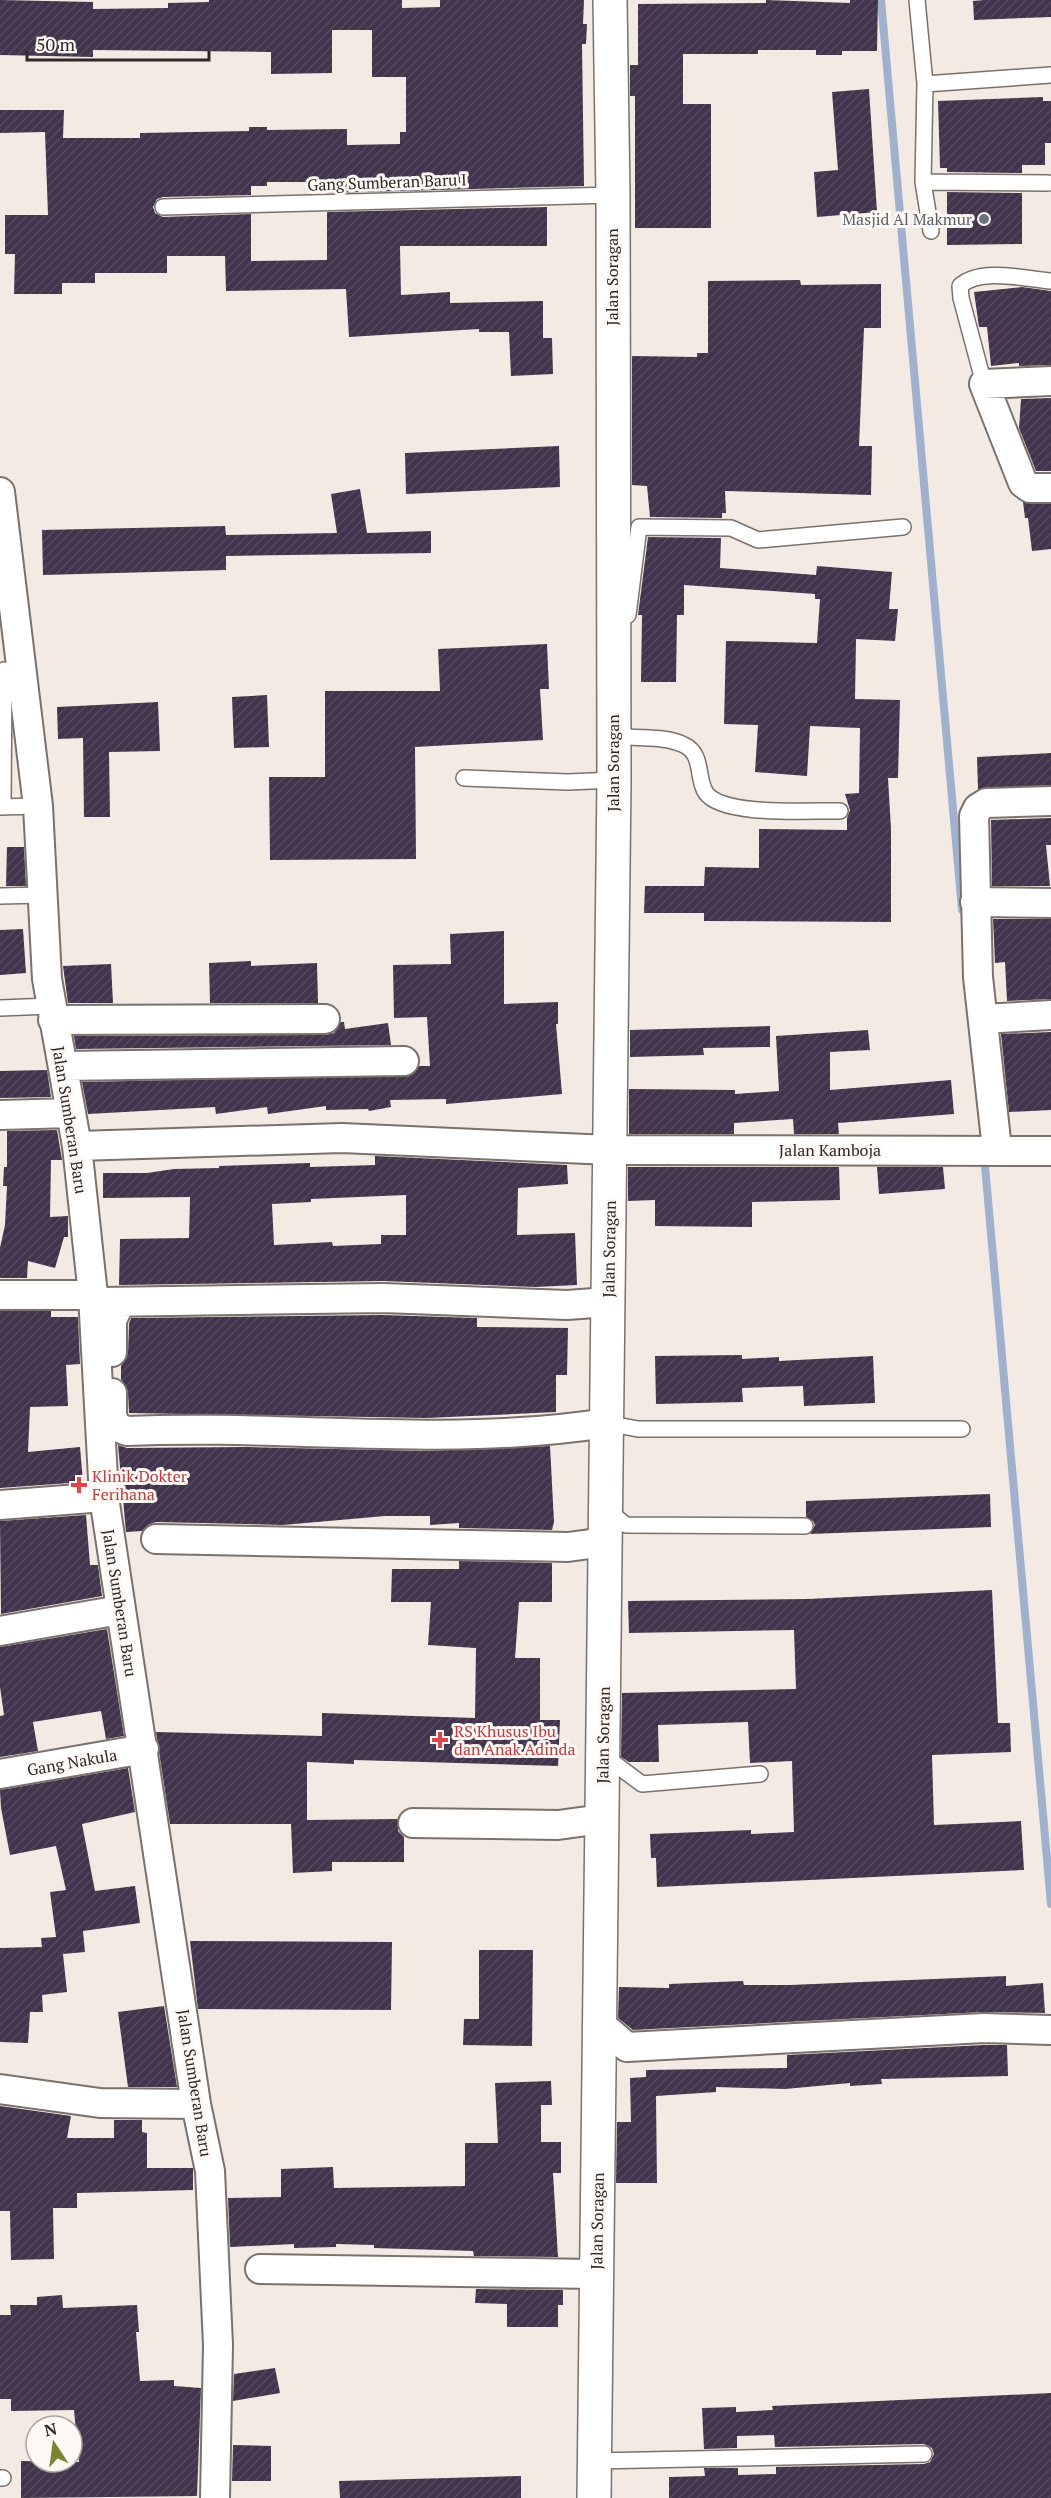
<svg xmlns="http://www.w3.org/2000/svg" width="1051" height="2498" viewBox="0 0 1051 2498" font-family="'PT Serif',serif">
	<defs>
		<pattern id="building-hatch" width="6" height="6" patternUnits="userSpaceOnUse" patternTransform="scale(1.5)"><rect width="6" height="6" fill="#42344c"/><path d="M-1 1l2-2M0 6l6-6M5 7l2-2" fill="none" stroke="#55495d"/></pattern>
	</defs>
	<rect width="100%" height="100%" fill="#f3eae3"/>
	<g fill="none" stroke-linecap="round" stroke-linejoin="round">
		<!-- stream -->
		<path stroke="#a0b1ce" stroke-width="8" d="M 881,0 L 962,910
			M 984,1155 L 1051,1904"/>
	</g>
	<!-- building -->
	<path fill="url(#building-hatch)" fill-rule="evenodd" d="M 0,0 L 93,2 L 93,9 L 168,8 L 168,3 L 209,2 L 209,0 L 402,0 L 402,8 L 440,7 L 440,0 L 584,0 L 583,24 L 587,24 L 586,44 L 582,44 L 584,186 L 327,193 L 327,182 L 267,182 L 267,186 L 251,186 L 251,195 L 163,197 L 157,199 L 153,207 L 155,213 L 163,217 L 251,214 L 251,261 L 327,260 L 327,212 L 547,207 L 547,246 L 400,246 L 401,295 L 450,292 L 450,303 L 543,301 L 543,338 L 552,338 L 553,374 L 511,376 L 509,332 L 479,332 L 479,329 L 349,337 L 346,289 L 226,291 L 225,256 L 167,256 L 167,273 L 95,273 L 95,283 L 62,283 L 62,294 L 14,294 L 15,254 L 5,254 L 5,215 L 48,215 L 45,132 L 0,133 L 0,110 L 64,110 L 63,138 L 140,138 L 140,133 L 249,131 L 249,127 L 267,127 L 267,130 L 347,129 L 347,145 L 400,144 L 400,132 L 406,132 L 406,77 L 372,77 L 372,30 L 332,30 L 332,73 L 271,74 L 271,52 L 93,50 L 93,57 L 0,55 Z
		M 766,0 L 850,3 L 850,0 L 878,0 L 877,51 L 842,51 L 842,55 L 816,55 L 816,50 L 758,50 L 758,54 L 683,54 L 683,104 L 711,104 L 711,228 L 635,228 L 635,96 L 630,96 L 630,65 L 638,65 L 638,4 L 766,3 Z
		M 984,0 L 1051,0 L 1051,17 L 974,20 L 973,1 Z
		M 869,89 L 877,212 L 817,217 L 814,172 L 838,170 L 832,92 Z
		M 1043,97 L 1043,101 L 1051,101 L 1051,143 L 1045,143 L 1045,165 L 1022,165 L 1022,173 L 947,172 L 947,168 L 940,168 L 938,101 Z
		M 947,192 L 1022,193 L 1022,244 L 947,245 Z
		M 800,280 L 801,285 L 881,284 L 881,328 L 864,328 L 859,446 L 872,446 L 871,495 L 725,491 L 726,513 L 722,513 L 722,518 L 650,517 L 647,486 L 632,485 L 632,356 L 697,357 L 697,353 L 708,353 L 708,281 Z
		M 1022,287 L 1051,291 L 1051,365 L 1019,366 L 1019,363 L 991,366 L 987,327 L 979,327 L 974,292 Z
		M 1051,398 L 1051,471 L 1036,471 L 1019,428 L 1021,399 Z
		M 559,446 L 560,487 L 406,494 L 405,453 Z
		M 360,489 L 367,533 L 431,531 L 431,553 L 226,556 L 226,570 L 43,575 L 42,530 L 225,526 L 226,535 L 337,533 L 331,494 Z
		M 1023,502 L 1051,504 L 1051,549 L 1032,551 L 1028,518 L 1025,518 Z
		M 648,537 L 721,538 L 720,568 L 816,575 L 817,566 L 892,572 L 889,609 L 898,609 L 895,641 L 856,639 L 855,699 L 900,700 L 898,778 L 888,778 L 891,829 L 891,922 L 704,921 L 704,913 L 644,913 L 645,886 L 704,886 L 705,867 L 759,868 L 759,829 L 847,830 L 847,818 L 850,810 L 845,794 L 859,793 L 860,728 L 810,726 L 807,776 L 755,772 L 758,725 L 724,724 L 726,641 L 817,643 L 820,599 L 815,599 L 815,594 L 684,585 L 684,615 L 677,615 L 676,682 L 641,682 L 642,615 L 638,615 Z
		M 547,644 L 549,689 L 540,689 L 543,740 L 415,747 L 416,859 L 270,860 L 269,777 L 325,777 L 325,691 L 440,691 L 438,649 Z
		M 267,695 L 269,747 L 234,748 L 232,697 Z
		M 158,702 L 160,751 L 109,752 L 110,817 L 84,817 L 83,738 L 58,739 L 57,707 Z
		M 1051,753 L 1051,785 L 978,789 L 977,757 Z
		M 1051,818 L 1051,845 L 1046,845 L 1050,886 L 992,886 L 991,820 Z
		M 7,847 L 24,847 L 26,886 L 6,886 Z
		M 993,919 L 1051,919 L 1051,999 L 1007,1001 L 1005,962 L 995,963 Z
		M 23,929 L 26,973 L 0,975 L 0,930 Z
		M 504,931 L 504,1004 L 558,1002 L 558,1024 L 556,1024 L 562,1094 L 446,1104 L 446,1099 L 390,1100 L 391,1107 L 369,1111 L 368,1109 L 326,1110 L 326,1106 L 268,1114 L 267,1107 L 216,1114 L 215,1107 L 88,1114 L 82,1082 L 412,1075 L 419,1066 L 430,1066 L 427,1017 L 394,1018 L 393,965 L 451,964 L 450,934 Z
		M 251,961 L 251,966 L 317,963 L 318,1003 L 210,1003 L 209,963 Z
		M 111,964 L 113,1003 L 68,1003 L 63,966 Z
		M 341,1022 L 344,1022 L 345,1029 L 388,1023 L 391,1045 L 76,1049 L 74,1036 L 325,1035 L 334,1033 Z
		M 770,1026 L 770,1047 L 703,1048 L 704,1055 L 630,1057 L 630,1030 Z
		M 868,1030 L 870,1050 L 830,1052 L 830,1090 L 951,1080 L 954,1114 L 838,1123 L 839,1134 L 794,1134 L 793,1119 L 734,1123 L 734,1134 L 629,1134 L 629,1089 L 735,1090 L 735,1094 L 779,1091 L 776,1036 Z
		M 1051,1032 L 1051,1110 L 1009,1112 L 1001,1034 Z
		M 47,1070 L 51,1097 L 0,1098 L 0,1071 Z
		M 57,1130 L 62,1160 L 51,1160 L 50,1217 L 68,1216 L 68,1237 L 64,1237 L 55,1268 L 28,1261 L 27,1278 L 0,1278 L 0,1248 L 5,1225 L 7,1186 L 3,1186 L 4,1167 L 7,1167 L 7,1131 Z
		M 375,1156 L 567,1165 L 568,1184 L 518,1188 L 517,1235 L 575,1233 L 577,1285 L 535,1287 L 383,1281 L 119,1285 L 120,1239 L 189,1238 L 190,1197 L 103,1198 L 103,1173 L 147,1173 L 174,1169 L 219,1168 L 219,1166 L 310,1163 L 310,1167 L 375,1165 ZM 406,1195 L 406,1235 L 381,1235 L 381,1244 L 333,1246 L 332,1242 L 274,1245 L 272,1204 L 311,1202 L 311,1199 Z
		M 628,1167 L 839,1167 L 840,1200 L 752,1202 L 752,1227 L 655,1226 L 655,1200 L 628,1201 Z
		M 877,1167 L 943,1167 L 945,1189 L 879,1194 Z
		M 0,1311 L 51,1311 L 51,1317 L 78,1317 L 80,1364 L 66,1365 L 68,1406 L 30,1407 L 28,1452 L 80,1447 L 83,1482 L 0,1488 Z
		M 383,1315 L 477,1318 L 477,1327 L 568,1328 L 567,1375 L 556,1375 L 556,1412 L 427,1418 L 129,1413 L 128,1392 L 121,1379 L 121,1366 L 128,1353 L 129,1324 L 131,1318 Z
		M 742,1355 L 742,1359 L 779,1357 L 779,1361 L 873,1356 L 875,1403 L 804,1406 L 803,1386 L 742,1388 L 743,1402 L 656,1404 L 655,1356 Z
		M 118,1445 L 127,1448 L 247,1447 L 426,1451 L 550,1446 L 554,1522 L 552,1530 L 459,1528 L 459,1523 L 430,1525 L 430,1516 L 385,1516 L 283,1525 L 156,1522 L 148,1525 L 142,1531 L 126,1532 Z
		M 990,1494 L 991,1527 L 810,1534 L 815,1525 L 813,1521 L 806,1517 L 806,1501 Z
		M 86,1515 L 90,1565 L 98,1565 L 102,1596 L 1,1614 L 0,1521 Z
		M 459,1561 L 552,1563 L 552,1602 L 519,1602 L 515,1658 L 540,1658 L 540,1720 L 560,1720 L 558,1766 L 354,1760 L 354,1764 L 307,1762 L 307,1820 L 398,1819 L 398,1831 L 404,1837 L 404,1862 L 332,1862 L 332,1871 L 293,1873 L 291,1824 L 170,1824 L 156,1732 L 322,1736 L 322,1713 L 475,1718 L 476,1648 L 428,1645 L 431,1602 L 391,1602 L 392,1569 L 459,1569 Z
		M 992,1590 L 998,1723 L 1010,1723 L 1011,1752 L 932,1755 L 934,1825 L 1021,1821 L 1024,1870 L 657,1887 L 656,1858 L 651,1858 L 650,1834 L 751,1830 L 751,1834 L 794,1832 L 792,1761 L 750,1763 L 748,1722 L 658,1725 L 659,1762 L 629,1762 L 621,1757 L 622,1693 L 796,1689 L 794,1630 L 629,1633 L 628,1601 L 808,1599 Z
		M 107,1629 L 124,1736 L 106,1739 L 101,1711 L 33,1722 L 38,1751 L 0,1757 L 0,1716 L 4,1715 L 0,1687 L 0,1647 Z
		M 128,1768 L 135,1812 L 82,1824 L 95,1891 L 135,1886 L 140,1923 L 83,1931 L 85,1952 L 63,1954 L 67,1992 L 42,1995 L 43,2012 L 30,2012 L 28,2043 L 0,2042 L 0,1948 L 42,1947 L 41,1938 L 56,1937 L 50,1892 L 66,1890 L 56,1846 L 10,1855 L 1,1808 L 0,1790 Z
		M 190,1941 L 392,1942 L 391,2010 L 198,2009 Z
		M 479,1950 L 533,1950 L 532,2046 L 463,2045 L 464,2019 L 479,2019 Z
		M 1006,1976 L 1006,1986 L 1043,1983 L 1045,2013 L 983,2012 L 633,2030 L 618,2018 L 619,1987 L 669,1988 L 669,1984 L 743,1981 L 744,1985 L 790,1985 Z
		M 164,2006 L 177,2087 L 128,2087 L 118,2012 Z
		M 984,2045 L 1007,2045 L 1008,2076 L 881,2079 L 882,2084 L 850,2086 L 850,2083 L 785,2089 L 716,2087 L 716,2092 L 656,2096 L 657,2183 L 616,2183 L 617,2122 L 631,2122 L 630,2078 L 646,2077 L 646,2070 L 787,2068 L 787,2055 Z
		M 551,2081 L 552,2105 L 541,2105 L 541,2142 L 561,2142 L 561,2173 L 553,2173 L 558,2257 L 474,2256 L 473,2251 L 374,2248 L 374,2245 L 336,2244 L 336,2247 L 294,2248 L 294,2244 L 230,2247 L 228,2198 L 281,2197 L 281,2169 L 333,2167 L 334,2188 L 465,2186 L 465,2143 L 498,2143 L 495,2083 Z
		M 0,2106 L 71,2116 L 67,2138 L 114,2138 L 114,2120 L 142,2120 L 142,2132 L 147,2133 L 147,2168 L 193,2168 L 193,2190 L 77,2193 L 77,2208 L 53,2208 L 54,2259 L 11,2260 L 10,2211 L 0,2211 Z
		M 476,2289 L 563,2290 L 563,2305 L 558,2305 L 558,2327 L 507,2327 L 507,2304 L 475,2303 Z
		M 62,2295 L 63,2308 L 137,2305 L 139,2332 L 136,2332 L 140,2381 L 174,2380 L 174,2386 L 201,2388 L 197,2496 L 21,2498 L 21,2461 L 79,2462 L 74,2410 L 11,2411 L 11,2399 L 0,2399 L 0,2315 L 11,2315 L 10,2305 L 37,2305 L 37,2297 Z
		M 275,2368 L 280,2393 L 233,2401 L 234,2374 Z
		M 1051,2393 L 1051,2498 L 669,2498 L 669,2477 L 705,2476 L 704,2468 L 738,2468 L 738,2475 L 776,2474 L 776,2467 L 924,2464 L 930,2462 L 934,2454 L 932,2448 L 924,2444 L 775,2447 L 774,2435 L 737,2436 L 737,2448 L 704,2449 L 702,2408 L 736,2407 L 736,2412 L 773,2410 L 772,2406 Z
		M 233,2445 L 271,2446 L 271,2481 L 232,2481 Z
		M 521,2476 L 521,2498 L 340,2498 L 339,2481 Z"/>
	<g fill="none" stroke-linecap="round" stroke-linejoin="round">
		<!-- service casing -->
		<g stroke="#7a716b" stroke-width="18">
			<path id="service" d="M 917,0 L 925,84 L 1051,75
				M 925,84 L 923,182 L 931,231
				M 923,182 L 1048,183
				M 163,207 L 613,195
				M 984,384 L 961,298 L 960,286 C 980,267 1026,279 1051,281
				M 628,615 L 639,527 L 731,528 L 758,540 L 903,527
				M 613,734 C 634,741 661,734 684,745 C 704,754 696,779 706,793 C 723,817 811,810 840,811
				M 464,778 L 568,782 L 614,780
				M 0,807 L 38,806
				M 3,807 L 4,670
				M 0,896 L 43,895
				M 0,1008 L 51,1006
				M 606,1423 L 638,1429 L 962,1429
				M 606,1509 L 626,1525 L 805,1526
				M 603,1755 L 642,1784 L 760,1774
				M 595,2461 L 924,2454
				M 0,2478 L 3,2478"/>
		</g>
		<!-- minor casing -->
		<g stroke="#7a716b" stroke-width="32">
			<path id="minor" d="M 1051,381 L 984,384 L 1023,483 L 1030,488 L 1051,488
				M 0,492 L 38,806 L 47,979 L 77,1146 L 93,1295 L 104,1497 L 196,2104 L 210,2171 L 215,2280 L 218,2345 L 215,2498
				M 975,902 L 1051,903
				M 983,1019 L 1051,1015
				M 53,1020 L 325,1019
				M 63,1066 L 404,1061
				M 0,1115 L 71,1113
				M 77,1146 L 342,1138 L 610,1150 L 1051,1151
				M 997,1149 L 978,977 L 974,816 L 978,808 L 986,803 L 1051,801
				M 0,1295 L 93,1295
				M 101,1302 L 383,1298 L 567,1305 L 608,1302
				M 112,1352 L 112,1320 L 120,1303
				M 112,1393 L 112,1417 L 117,1427 L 127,1431 C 287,1424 447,1448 606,1423
				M 0,1505 L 104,1497
				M 156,1539 L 568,1547 L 605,1542
				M 0,1631 L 120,1610
				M 0,1774 L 144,1749
				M 413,1823 L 558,1825 L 602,1819
				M 600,2024 L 627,2047 L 984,2028 L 1051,2030
				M 0,2089 L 100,2103 L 196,2104
				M 260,2269 L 597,2274"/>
		</g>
		<!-- tertiary casing -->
		<g stroke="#7a716b" stroke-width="36">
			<path id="tertiary" d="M 594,2498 L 614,780 L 613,195 L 610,0"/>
		</g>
		<!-- service -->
		<use href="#service" stroke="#fff" stroke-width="15"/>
		<!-- minor -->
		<use href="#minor" stroke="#fff" stroke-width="28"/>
		<!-- tertiary -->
		<use href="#tertiary" stroke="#fff" stroke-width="33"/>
	</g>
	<!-- markers -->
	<circle fill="#6b7280" stroke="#fef8f4" stroke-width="2" cx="984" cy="219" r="6"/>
	<g fill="#e0444e" stroke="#fef8f4" stroke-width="2">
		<path d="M76 1476h6v6h6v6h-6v6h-6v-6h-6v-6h6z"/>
		<path d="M437 1731h6v6h6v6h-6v6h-6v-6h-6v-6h6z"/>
	</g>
	<g text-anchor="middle" stroke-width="6" stroke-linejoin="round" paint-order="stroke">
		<!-- street labels -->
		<g font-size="16" fill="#2c2826" stroke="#fef8f4">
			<text transform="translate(387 182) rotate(-2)" y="6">Gang Sumberan Baru I</text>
			<text transform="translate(612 277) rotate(-90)" y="6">Jalan Soragan</text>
			<text transform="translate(613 763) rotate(-90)" y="6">Jalan Soragan</text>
			<text transform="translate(70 1120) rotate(81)" y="6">Jalan Sumberan Baru</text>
			<text x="830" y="1156">Jalan Kamboja</text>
			<text transform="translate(609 1249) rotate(-89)" y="6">Jalan Soragan</text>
			<text transform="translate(120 1603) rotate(81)" y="6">Jalan Sumberan Baru</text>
			<text transform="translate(603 1735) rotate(-89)" y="6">Jalan Soragan</text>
			<text transform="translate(72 1762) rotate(-10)" y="6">Gang Nakula</text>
			<text transform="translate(195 2083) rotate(81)" y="6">Jalan Sumberan Baru</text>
			<text transform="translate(597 2221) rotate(-89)" y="6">Jalan Soragan</text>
		</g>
		<!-- worship labels -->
		<g font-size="16" fill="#5b616d" stroke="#fef8f4" text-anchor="end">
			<text x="972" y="225">Masjid Al Makmur</text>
		</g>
		<!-- health labels -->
		<g font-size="16" fill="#be3a42" stroke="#fef8f4" text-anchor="start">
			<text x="92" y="1482">Klinik Dokter<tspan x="92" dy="18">Ferihana</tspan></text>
			<text x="454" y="1737">RS Khusus Ibu<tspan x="454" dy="18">dan Anak Adinda</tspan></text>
		</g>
	</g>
	<!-- north arrow -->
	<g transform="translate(54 2444) rotate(347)"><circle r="28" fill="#fef8f4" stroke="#aaa5a2" stroke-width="1.5"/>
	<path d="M0-4.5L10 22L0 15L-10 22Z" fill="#7b8633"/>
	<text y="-9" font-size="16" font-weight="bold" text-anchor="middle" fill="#2c2826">N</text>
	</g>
	<!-- scale -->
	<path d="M27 51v9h182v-9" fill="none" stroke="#2c2826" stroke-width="3"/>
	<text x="36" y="51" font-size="18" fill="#2c2826" stroke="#fef8f4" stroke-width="4.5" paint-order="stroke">50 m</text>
</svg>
